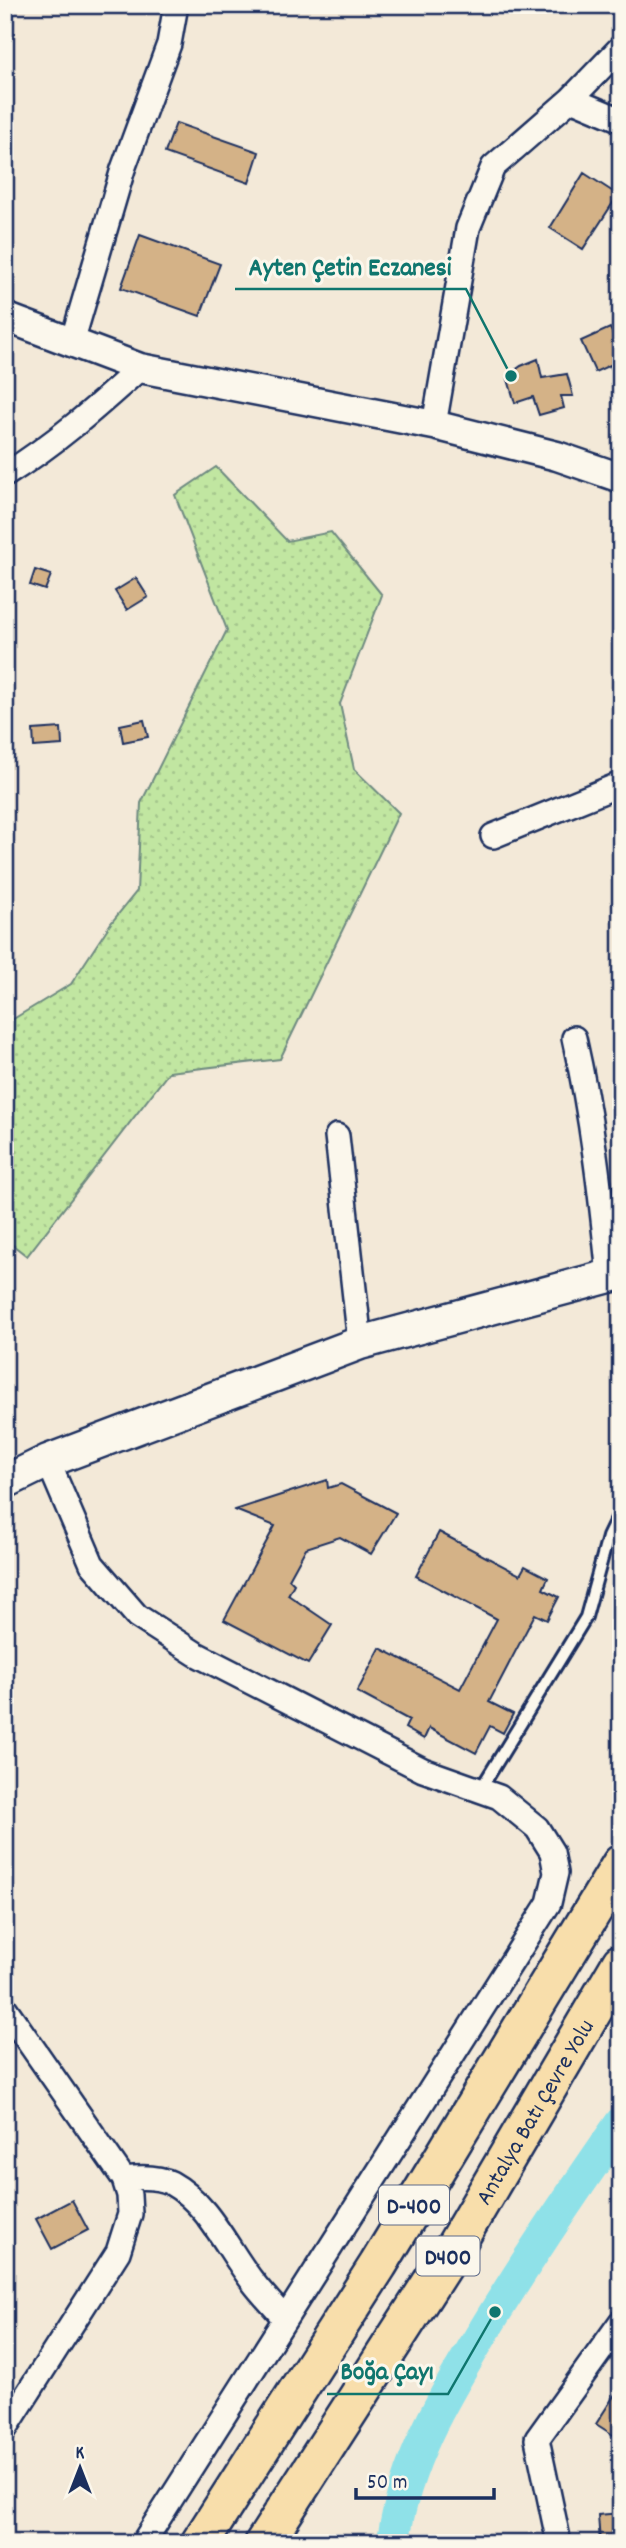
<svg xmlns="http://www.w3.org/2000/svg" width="626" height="2548" viewBox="0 0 626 2548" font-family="Dekko,sans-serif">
	<defs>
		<pattern id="grass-dots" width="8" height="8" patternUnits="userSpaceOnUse" patternTransform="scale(1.75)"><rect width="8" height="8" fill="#c1e6a1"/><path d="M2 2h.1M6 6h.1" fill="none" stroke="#a5c68d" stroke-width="1.8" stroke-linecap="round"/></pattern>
	</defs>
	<rect width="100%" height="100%" fill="#f3e9d8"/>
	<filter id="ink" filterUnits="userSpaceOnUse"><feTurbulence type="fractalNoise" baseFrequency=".0143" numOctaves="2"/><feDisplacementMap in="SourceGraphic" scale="14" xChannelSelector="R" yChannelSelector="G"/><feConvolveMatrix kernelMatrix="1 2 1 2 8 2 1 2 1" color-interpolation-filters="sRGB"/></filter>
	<g filter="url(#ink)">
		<!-- grass -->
		<path fill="url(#grass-dots)" stroke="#6e8a80" stroke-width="2" d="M 216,467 L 287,541 L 331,532 L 382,595 L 340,704 L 354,769 L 399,813 L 280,1059 L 169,1072 L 27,1256 L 5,1239 L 5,1024 L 71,984 L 111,923 L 137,891 L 141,803 L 227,630 L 175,495 Z"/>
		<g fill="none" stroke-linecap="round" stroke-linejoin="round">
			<!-- river -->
			<path stroke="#8fe1e8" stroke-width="33" d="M 393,2543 C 405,2459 445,2395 488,2324 C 530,2255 575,2189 621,2123"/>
		</g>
		<!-- building -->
		<path fill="#d4b287" stroke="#1b2f5e" stroke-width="2" d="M 176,123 L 259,152 L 249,183 L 165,153 Z
			M 584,173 L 618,195 L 583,249 L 550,228 Z
			M 140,235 L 220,264 L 200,316 L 121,288 Z
			M 610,328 L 621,352 L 621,389 L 610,365 L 595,372 L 581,341 Z
			M 538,359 L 542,378 L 567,374 L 573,396 L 561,396 L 564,408 L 539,415 L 533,397 L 515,403 L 507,376 L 521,366 Z
			M 35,570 L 51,575 L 45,590 L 30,585 Z
			M 136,578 L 148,597 L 127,610 L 115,591 Z
			M 144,720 L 148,737 L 123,742 L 120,725 Z
			M 61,728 L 62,745 L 34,747 L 33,730 Z
			M 327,1480 L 328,1488 L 341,1484 L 396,1513 L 371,1554 L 340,1537 L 306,1548 L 289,1579 L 294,1584 L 288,1595 L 332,1625 L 308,1664 L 224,1620 L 275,1526 L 235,1510 Z
			M 439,1532 L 520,1575 L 525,1566 L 548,1578 L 543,1589 L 559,1597 L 547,1620 L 535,1614 L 489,1702 L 513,1714 L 503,1733 L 490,1726 L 476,1753 L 429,1728 L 424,1739 L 405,1728 L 409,1720 L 357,1692 L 380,1648 L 460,1689 L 497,1619 L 416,1576 Z
			M 72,2200 L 88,2230 L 52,2249 L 36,2219 Z
			M 621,2385 L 621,2440 L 596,2424 Z
			M 621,2513 L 621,2543 L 600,2543 L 598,2515 Z"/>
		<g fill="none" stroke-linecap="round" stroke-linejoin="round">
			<!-- service casing -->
			<g stroke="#1b2f5e" stroke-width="16">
				<path id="service" d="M 480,1790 L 586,1617 L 608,1537 L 621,1510"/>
			</g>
			<!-- minor casing -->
			<g stroke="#1b2f5e" stroke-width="28">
				<path id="minor" d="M 571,99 L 621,120
					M 72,342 L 123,169 L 169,44 L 176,5
					M 434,425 L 468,228 L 493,167 L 571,99 L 621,47
					M 5,475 C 55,444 97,407 140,368
					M 493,836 L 621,784
					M 574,1038 C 592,1117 601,1196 609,1276
					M 337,1136 L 360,1343
					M 48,1461 L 92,1564 L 137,1616 L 196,1654 L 423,1770 L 499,1797 L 537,1828 L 552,1852 L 556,1873 L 549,1903 L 143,2543
					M 5,2008 L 124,2179 L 129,2195 L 130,2214 L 118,2252 L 5,2429
					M 124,2179 C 139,2177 157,2176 171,2183 C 209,2204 227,2249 253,2282 C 262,2294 274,2306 284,2318
					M 559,2543 L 537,2439 L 621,2322"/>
			</g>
			<!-- tertiary casing -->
			<g stroke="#1b2f5e" stroke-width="33">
				<path id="tertiary" d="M 5,317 L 140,368 L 434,425 L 557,456 L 621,478"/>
			</g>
			<!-- secondary casing -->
			<g stroke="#1b2f5e" stroke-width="37">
				<path id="secondary" d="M 5,1482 L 48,1461 L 360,1343 L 621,1273"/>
			</g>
			<!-- trunk casing -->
			<g stroke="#1b2f5e" stroke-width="42">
				<g id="trunk">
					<path d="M 200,2543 L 378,2265 L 621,1864"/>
					<path id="s1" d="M 264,2543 L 455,2246 L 621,1963"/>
				</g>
			</g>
			<!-- service -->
			<use href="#service" stroke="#fbf7ec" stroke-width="10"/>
			<!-- minor -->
			<use href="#minor" stroke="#fbf7ec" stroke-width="23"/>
			<!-- tertiary -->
			<use href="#tertiary" stroke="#fbf7ec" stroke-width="28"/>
			<!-- secondary -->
			<use href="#secondary" stroke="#fbf7ec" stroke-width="32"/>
			<!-- trunk -->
			<use href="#trunk" stroke="#f8deab" stroke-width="37"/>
		</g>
	</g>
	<g text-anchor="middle" stroke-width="6" stroke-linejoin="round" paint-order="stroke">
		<!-- shield labels -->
		<g fill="#fbf7ec" stroke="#5e6b89" stroke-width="2">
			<rect x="379" y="2185.5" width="70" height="39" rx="5"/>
			<rect x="416.5" y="2236.5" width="63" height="39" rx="5"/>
		</g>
		<g font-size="23" font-weight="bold" fill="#1b2f5e">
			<text x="414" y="2213">D-400</text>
			<text x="448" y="2264">D400</text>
		</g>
		<!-- street labels -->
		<g font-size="24" fill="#1b2f5e" stroke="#fbf7ec">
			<text dy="8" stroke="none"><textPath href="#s1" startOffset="509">Antalya Batı Çevre Yolu</textPath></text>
		</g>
	</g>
	<!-- callouts -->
	<path fill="none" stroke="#0f766e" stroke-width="2.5" d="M511 376L466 289H235M495 2312L448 2394H327"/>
	<g fill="#0f766e" stroke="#fbf7ec" stroke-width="2.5">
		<circle cx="511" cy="376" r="7"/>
		<circle cx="495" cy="2312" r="7"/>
	</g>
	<g font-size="26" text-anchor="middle" font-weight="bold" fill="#0f766e" stroke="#fbf7ec" stroke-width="6" stroke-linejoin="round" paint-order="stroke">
		<text x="350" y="275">Ayten Çetin Eczanesi</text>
		<text x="387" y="2379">Boğa Çayı</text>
	</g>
	<!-- margin -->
	<rect width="626" height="2548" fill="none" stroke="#fbf7ec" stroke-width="28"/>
	<rect x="14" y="14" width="598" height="2520" fill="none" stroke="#1b2f5e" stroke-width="2.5" filter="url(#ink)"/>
	<!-- north arrow -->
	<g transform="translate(80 2468)" stroke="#fbf7ec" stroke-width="5" paint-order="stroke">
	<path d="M0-5L12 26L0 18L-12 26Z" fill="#1b2f5e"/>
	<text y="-10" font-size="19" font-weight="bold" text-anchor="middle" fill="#1b2f5e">K</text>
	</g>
	<!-- scale -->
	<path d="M356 2488v10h138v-10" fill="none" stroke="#1b2f5e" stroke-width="3.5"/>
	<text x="367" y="2488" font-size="21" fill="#1b2f5e" stroke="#fbf7ec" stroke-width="5" paint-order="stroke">50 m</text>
</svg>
